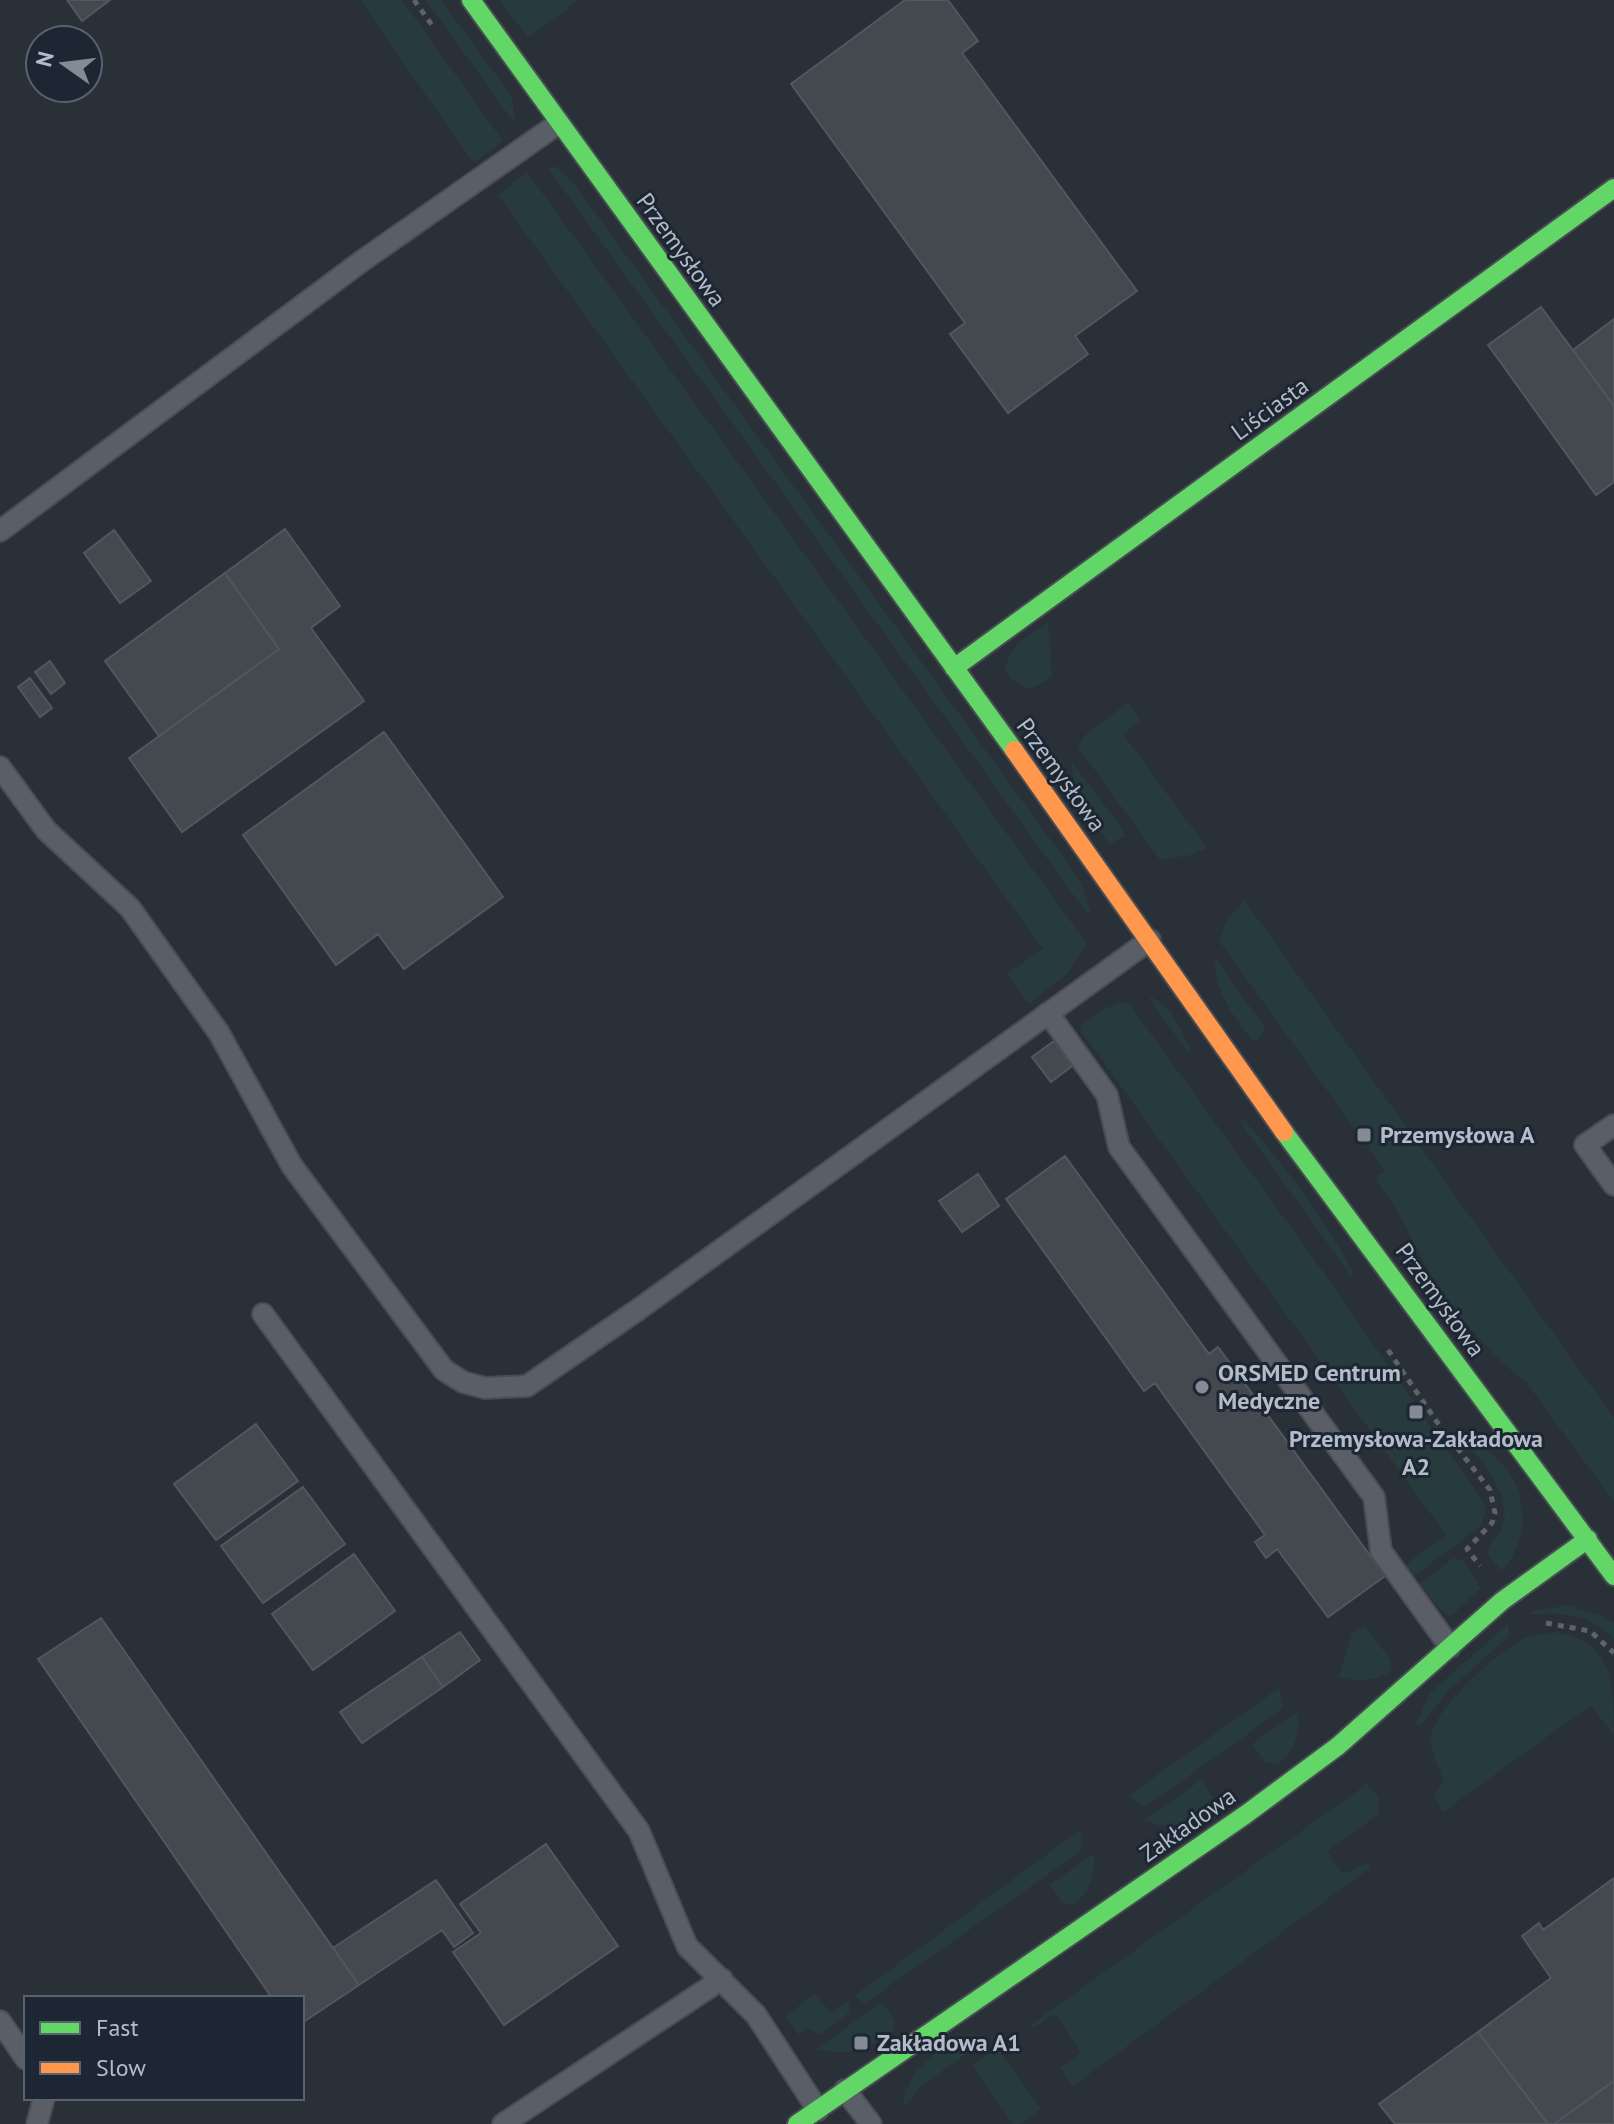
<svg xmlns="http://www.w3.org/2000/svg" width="1614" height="2124" viewBox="0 0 1614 2124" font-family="'PT Sans',sans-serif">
	<rect width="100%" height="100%" fill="#2a3038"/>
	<!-- green -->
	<path fill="#273a3e" d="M 360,0 L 402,0 L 503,141 L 475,162 L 469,157 Z
		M 426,0 L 441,0 L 512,97 L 515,119 L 512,120 Z
		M 499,0 L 579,0 L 528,38 Z
		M 547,167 L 557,167 L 572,181 L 1080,880 L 1090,911 L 1088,915 Z
		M 527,172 L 1087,944 L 1069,972 L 1029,1004 L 1007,974 L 1043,949 L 498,195 Z
		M 1048,621 L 1052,677 L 1030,689 L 1010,679 L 1005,671 C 1007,646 1030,635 1048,621 Z
		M 1128,703 L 1141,720 L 1123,734 L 1207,848 L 1191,855 L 1160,860 L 1078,747 L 1087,733 Z
		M 1071,761 L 1122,828 L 1125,836 L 1109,844 L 1076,795 Z
		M 1245,901 L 1614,1418 L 1614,1502 L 1526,1382 L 1501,1362 L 1441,1296 L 1400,1216 L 1375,1178 L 1385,1171 L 1219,941 L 1227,919 Z
		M 1215,958 L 1263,1025 L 1265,1031 L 1256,1041 L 1252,1041 C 1233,1014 1214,993 1215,958 Z
		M 1152,997 L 1170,1010 L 1192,1051 L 1188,1053 L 1149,998 Z
		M 1124,1002 L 1130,1005 L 1321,1269 L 1481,1499 L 1486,1510 L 1481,1526 L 1414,1576 L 1405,1565 L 1446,1535 L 1080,1030 L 1081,1025 L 1106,1008 Z
		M 1243,1119 C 1287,1167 1323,1216 1354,1274 L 1351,1276 L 1240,1122 Z
		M 1453,1426 C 1468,1437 1485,1446 1498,1459 C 1529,1487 1531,1542 1501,1571 L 1488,1554 C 1488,1541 1502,1534 1504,1520 C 1509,1486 1472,1452 1453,1426 Z
		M 1453,1558 L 1462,1560 L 1481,1588 L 1452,1615 L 1446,1615 L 1419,1584 Z
		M 1567,1605 L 1603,1616 L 1614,1623 L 1614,1640 C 1595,1616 1563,1611 1534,1615 L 1530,1612 Z
		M 1508,1624 L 1509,1636 L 1450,1689 L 1423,1723 L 1415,1726 L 1430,1693 Z
		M 1364,1625 L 1390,1659 L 1392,1671 C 1372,1681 1359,1683 1338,1677 L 1352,1634 Z
		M 1552,1632 C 1614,1640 1614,1680 1614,1736 L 1591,1705 L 1442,1813 L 1434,1795 L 1444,1781 C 1439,1769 1431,1753 1431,1740 C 1431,1711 1493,1657 1516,1643 C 1527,1636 1540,1634 1552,1632 Z
		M 1279,1688 L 1283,1705 L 1280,1711 L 1148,1805 L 1141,1806 L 1129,1795 Z
		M 1297,1712 C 1302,1734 1294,1751 1277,1764 L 1266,1763 L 1252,1744 Z
		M 1201,1780 L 1214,1798 L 1213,1810 C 1189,1825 1172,1831 1144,1820 Z
		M 1367,1784 L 1378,1797 L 1379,1814 L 1327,1851 L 1343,1874 L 1367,1863 L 1371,1867 L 1073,2086 L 1060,2068 L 1081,2053 L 1055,2014 L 1035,2027 L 1029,2026 Z
		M 1080,1830 C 1086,1849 1078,1853 1063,1864 L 865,2003 L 853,1997 Z
		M 1094,1854 C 1096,1875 1090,1890 1075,1905 L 1064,1904 L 1049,1885 Z
		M 814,1994 L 831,2012 L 848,2000 L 850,2012 L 821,2034 L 807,2029 L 799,2035 L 786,2016 Z
		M 882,2002 L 895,2021 L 894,2031 C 867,2050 849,2057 816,2049 Z
		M 971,2033 L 990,2038 L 923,2084 L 903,2108 C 903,2073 941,2045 971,2033 Z
		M 997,2048 L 1041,2109 L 1020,2124 L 1013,2124 L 972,2066 Z"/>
	<!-- building -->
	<path fill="#444950" stroke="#52575f" stroke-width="2" d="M 67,0 L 110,0 L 82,21 Z
		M 905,0 L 948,0 L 978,41 L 962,53 L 1137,291 L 1075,336 L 1088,354 L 1008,413 L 950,334 L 965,323 L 791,84 Z
		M 1541,307 L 1614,406 L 1614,482 L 1596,495 L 1488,345 Z
		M 1614,319 L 1614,406 L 1573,350 Z
		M 285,529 L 340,606 L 311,628 L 364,701 L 182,832 L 129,758 L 279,649 L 225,573 Z
		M 114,530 L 151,581 L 120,603 L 84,553 Z
		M 225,573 L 279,649 L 159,736 L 105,661 Z
		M 50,661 L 65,683 L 51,694 L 35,672 Z
		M 30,678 L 52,708 L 40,717 L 18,687 Z
		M 384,732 L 503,897 L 404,969 L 378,934 L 336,965 L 243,835 Z
		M 1054,1041 L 1072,1066 L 1051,1082 L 1032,1057 Z
		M 1065,1156 L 1209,1354 L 1218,1347 L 1385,1576 L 1328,1617 L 1277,1549 L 1266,1558 L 1255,1542 L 1265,1535 L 1155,1383 L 1144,1391 L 1006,1199 Z
		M 978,1174 L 999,1206 L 962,1232 L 939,1201 Z
		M 256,1424 L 298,1481 L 216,1540 L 174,1484 Z
		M 303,1487 L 345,1544 L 263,1603 L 221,1546 Z
		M 354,1554 L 395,1611 L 313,1670 L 272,1614 Z
		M 101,1618 L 359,1985 L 302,2023 L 302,1998 L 272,1998 L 38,1659 Z
		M 460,1632 L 480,1660 L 443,1687 L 422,1657 Z
		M 422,1657 L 443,1687 L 362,1743 L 340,1712 Z
		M 546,1844 L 618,1946 L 504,2025 L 453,1952 L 481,1933 L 460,1904 Z
		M 1614,1878 L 1614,2081 L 1554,2124 L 1548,2124 L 1478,2032 L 1551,1978 L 1522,1936 L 1539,1923 L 1543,1930 Z
		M 436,1880 L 473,1933 L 454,1947 L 442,1930 L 359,1985 L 333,1948 Z
		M 1478,2032 L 1548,2124 L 1395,2124 L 1379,2104 Z
		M 1614,2081 L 1614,2124 L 1554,2124 Z"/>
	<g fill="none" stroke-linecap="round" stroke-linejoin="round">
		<!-- lane casing -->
		<g stroke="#484c53" stroke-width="24">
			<path id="lane" d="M 0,531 L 362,261 L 559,123
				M 0,767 L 46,830 L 130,908 L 219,1033 L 292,1166 L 444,1370 L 463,1382 L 485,1388 L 527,1386 L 639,1309 L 1150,940
				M 1048,1013 L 1107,1095 L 1119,1147 L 1374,1497 L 1381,1551 L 1450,1647
				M 1614,1125 L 1585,1145 L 1614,1185
				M 263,1314 L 639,1831 L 687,1946 L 756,2015 L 818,2110
				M 0,2021 L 26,2059
				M 845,2090 L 871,2124
				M 37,2124 L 44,2098
				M 503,2124 L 722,1979"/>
		</g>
		<!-- fast casing -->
		<g stroke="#484c53" stroke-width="22">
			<path id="fast" d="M 471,0 L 1014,750
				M 954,668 L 1614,188
				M 1284,1132 L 1614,1576
				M 797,2124 L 1245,1815 L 1338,1746 L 1502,1601 L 1588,1539"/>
		</g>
		<!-- slow casing -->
		<g stroke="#484c53" stroke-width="22">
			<path id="slow" d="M 1014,750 L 1284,1132"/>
		</g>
		<!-- path -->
		<path stroke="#5d636a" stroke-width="5" stroke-dasharray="6 6" stroke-linecap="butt" d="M 414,0 L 434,28
			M 1388,1350 L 1437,1422 L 1490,1490 L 1495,1513 L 1492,1523 L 1467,1549 L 1480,1566
			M 1546,1623 L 1590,1631 L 1614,1653"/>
		<!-- lane -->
		<use href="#lane" stroke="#5a5e66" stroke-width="20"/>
		<!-- fast -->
		<use href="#fast" stroke="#63d668" stroke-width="18"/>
		<!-- slow -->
		<use href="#slow" stroke="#ff974d" stroke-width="18"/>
	</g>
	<!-- markers -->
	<g fill="#848b96" stroke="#1d2633" stroke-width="3">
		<rect x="1356" y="1127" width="16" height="16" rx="4"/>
		<circle cx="1202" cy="1387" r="8"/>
		<rect x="1408" y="1404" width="16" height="16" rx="4"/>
		<rect x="853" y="2035" width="16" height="16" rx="4"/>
	</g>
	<g text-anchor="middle" stroke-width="6" stroke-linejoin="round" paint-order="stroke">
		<!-- street labels -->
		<g font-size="24" fill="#b4bcc9" stroke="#1d2633">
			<text transform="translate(681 250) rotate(54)" y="8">Przemysłowa</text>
			<text transform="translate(1270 409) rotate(-36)" y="8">Liściasta</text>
			<text transform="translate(1061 775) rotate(54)" y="8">Przemysłowa</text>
			<text transform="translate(1440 1300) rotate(54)" y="8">Przemysłowa</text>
			<text transform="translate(1188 1825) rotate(-35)" y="8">Zakładowa</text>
		</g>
		<!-- poi labels -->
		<g font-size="24" font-weight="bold" fill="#b4bcc9" stroke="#1d2633" text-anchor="start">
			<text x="1380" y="1143">Przemysłowa A</text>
			<text x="1218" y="1381">ORSMED Centrum<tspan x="1218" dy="28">Medyczne</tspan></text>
			<text x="1416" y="1447" text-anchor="middle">Przemysłowa-Zakładowa<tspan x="1416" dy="28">A2</tspan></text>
			<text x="877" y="2051">Zakładowa A1</text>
		</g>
	</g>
	<!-- legend -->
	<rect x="24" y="1996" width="280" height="104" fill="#1d2633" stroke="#59626f" stroke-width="2"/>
	<rect x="40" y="2022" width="40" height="12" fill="#63d668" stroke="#59626f" stroke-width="2"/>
	<text x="96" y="2036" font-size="24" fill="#b4bcc9">Fast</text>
	<rect x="40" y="2062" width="40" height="12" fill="#ff974d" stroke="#59626f" stroke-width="2"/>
	<text x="96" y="2076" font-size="24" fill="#b4bcc9">Slow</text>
	<!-- north arrow -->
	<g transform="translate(64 64) rotate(284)"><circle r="38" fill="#1d2633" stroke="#59626f" stroke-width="2"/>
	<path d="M0-6L14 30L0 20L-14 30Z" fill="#848b96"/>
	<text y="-12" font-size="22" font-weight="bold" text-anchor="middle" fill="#b4bcc9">N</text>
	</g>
</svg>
